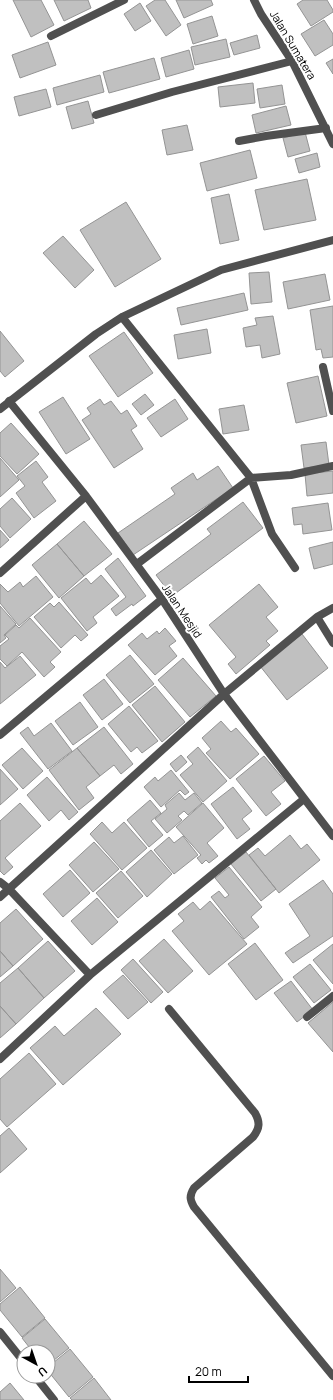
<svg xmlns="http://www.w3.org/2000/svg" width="333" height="1400" viewBox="0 0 333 1400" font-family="Manrope,sans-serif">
	<rect width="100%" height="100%" fill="#fff"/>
	<!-- building -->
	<path fill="#c0c0c0" stroke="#949494" d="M 13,0 L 41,0 L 54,25 L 31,37 Z
		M 54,0 L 88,0 L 91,8 L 64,21 Z
		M 155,0 L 165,0 L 181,25 L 166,36 L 146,6 Z
		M 176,0 L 211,0 L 213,5 L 184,18 Z
		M 303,0 L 327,0 L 333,10 L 333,12 L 311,26 L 297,4 Z
		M 140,3 L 151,21 L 135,31 L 124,14 Z
		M 212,16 L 218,36 L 193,44 L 187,24 Z
		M 324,20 L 333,34 L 333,45 L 315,56 L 301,34 Z
		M 257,35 L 260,48 L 234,55 L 230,43 Z
		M 226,39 L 230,57 L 195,65 L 191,47 Z
		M 48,42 L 56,65 L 20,78 L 12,55 Z
		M 189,50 L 194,69 L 166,77 L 161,58 Z
		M 154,58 L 160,79 L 109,93 L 103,72 Z
		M 333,59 L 333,74 L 326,63 Z
		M 100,75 L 104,92 L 57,105 L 53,88 Z
		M 253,83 L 255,103 L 220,107 L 218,87 Z
		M 282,85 L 285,104 L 260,108 L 257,89 Z
		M 46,89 L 51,107 L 19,116 L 14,97 Z
		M 88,101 L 94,123 L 72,129 L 66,107 Z
		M 286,106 L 291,125 L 256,133 L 252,115 Z
		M 187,125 L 193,150 L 167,155 L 162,130 Z
		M 305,132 L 310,151 L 288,157 L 283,138 Z
		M 250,150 L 257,178 L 207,191 L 200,163 Z
		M 317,153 L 320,167 L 299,173 L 295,159 Z
		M 307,179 L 316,220 L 264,230 L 255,190 Z
		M 229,194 L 239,240 L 220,244 L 211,198 Z
		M 126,202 L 161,259 L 115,287 L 80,230 Z
		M 63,236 L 94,270 L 75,288 L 43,253 Z
		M 269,272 L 272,302 L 251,304 L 249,273 Z
		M 325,274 L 330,300 L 288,309 L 283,282 Z
		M 244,293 L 248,310 L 181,325 L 177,308 Z
		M 333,306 L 333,357 L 323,358 L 321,349 L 316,350 L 310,310 Z
		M 273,316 L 280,354 L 262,358 L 260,345 L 246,347 L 243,328 L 257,325 L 255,318 Z
		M 207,329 L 211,353 L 178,359 L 174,335 Z
		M 0,331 L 24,361 L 5,377 L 0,371 Z
		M 124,332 L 153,373 L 118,397 L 89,356 Z
		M 318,376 L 327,416 L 296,423 L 287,383 Z
		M 145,394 L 154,405 L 141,415 L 132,404 Z
		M 63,397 L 90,439 L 66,454 L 39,412 Z
		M 100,399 L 104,405 L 111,401 L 121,414 L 127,410 L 137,426 L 131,430 L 143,449 L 114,468 L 82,420 L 91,414 L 87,408 Z
		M 175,399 L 188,419 L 161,437 L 147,418 Z
		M 244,405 L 249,430 L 223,434 L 219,409 Z
		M 11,423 L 39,454 L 17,474 L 0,456 L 0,433 Z
		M 326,442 L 329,465 L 304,468 L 301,445 Z
		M 0,458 L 19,480 L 0,497 Z
		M 36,461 L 48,477 L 42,482 L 56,501 L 34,518 L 16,493 L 25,486 L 17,476 Z
		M 218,466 L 233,488 L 133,555 L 118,533 L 175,494 L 171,488 L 193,473 L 197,480 Z
		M 333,471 L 333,493 L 307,496 L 305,474 Z
		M 12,498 L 31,519 L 10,538 L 0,526 L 0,509 Z
		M 243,502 L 263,528 L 172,596 L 156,575 L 211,534 L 207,529 Z
		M 328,503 L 332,530 L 303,534 L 302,524 L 294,525 L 292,508 Z
		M 84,521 L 112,554 L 84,576 L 57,544 Z
		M 0,530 L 9,540 L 0,548 Z
		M 333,542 L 333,564 L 314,569 L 309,548 Z
		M 57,544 L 84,576 L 59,598 L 32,565 Z
		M 118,558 L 146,596 L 133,606 L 132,604 L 116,616 L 111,609 L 126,597 L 105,569 Z
		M 101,575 L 119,596 L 93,617 L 97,623 L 87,631 L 61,598 L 86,578 L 91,584 Z
		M 36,576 L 53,597 L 19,626 L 0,603 L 0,584 L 8,592 L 20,582 L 23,587 Z
		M 259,584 L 278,607 L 266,617 L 278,631 L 266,641 L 270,645 L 236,674 L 228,664 L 236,657 L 209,625 Z
		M 59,602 L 88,635 L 81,641 L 75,635 L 61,648 L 34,617 L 50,603 L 54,607 Z
		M 0,606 L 16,624 L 4,635 L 6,638 L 0,643 Z
		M 30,618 L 61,652 L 50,662 L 55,667 L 44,677 L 22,652 L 7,666 L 0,659 L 0,646 L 9,639 L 5,635 L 16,625 L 19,628 Z
		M 165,628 L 176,641 L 169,646 L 177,656 L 155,675 L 128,645 L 142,633 L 147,639 L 157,631 L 159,634 Z
		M 302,634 L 328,668 L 287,700 L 260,666 Z
		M 130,655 L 154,684 L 130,703 L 106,675 Z
		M 20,656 L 36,675 L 0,704 L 0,662 L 5,668 Z
		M 183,658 L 216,696 L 190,717 L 158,680 Z
		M 104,679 L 123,704 L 102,720 L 83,695 Z
		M 155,686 L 185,722 L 162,742 L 132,705 Z
		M 80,702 L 98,727 L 73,745 L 55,721 Z
		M 129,706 L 158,741 L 142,753 L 137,747 L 131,752 L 108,724 Z
		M 221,721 L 231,732 L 236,728 L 259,754 L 230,779 L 206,753 L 211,749 L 202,738 Z
		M 51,723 L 72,751 L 48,769 L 20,733 L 28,727 L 34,736 Z
		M 104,727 L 133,764 L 121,774 L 114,765 L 100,776 L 77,748 Z
		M 198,747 L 227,781 L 203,802 L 180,775 L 193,764 L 187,757 Z
		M 22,748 L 43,771 L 23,789 L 2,765 Z
		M 77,748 L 100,776 L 86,787 L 94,798 L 79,810 L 49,770 Z
		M 181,755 L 187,762 L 176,772 L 170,764 Z
		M 264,756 L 285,781 L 271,792 L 281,804 L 266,816 L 236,779 Z
		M 0,769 L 18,789 L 0,805 Z
		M 171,770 L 189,792 L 185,795 L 180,790 L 161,807 L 144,787 L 155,777 L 158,781 Z
		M 47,777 L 78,812 L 69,820 L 61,810 L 49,821 L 27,795 Z
		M 233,787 L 252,811 L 242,819 L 250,829 L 237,839 L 211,804 Z
		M 179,793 L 185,800 L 194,793 L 202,803 L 188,815 L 184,811 L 178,816 L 182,820 L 167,833 L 155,819 L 167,809 L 165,805 Z
		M 150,800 L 161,813 L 151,821 L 163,835 L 149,847 L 127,820 Z
		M 20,803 L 41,826 L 5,858 L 13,867 L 4,875 L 0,871 L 0,821 Z
		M 203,803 L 224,828 L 207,843 L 218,856 L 209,863 L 206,860 L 202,864 L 197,858 L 201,855 L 176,827 Z
		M 102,822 L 112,833 L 124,822 L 147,848 L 122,870 L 90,834 Z
		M 290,835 L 301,849 L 307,844 L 320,860 L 279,893 L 249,855 L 258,848 L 265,856 Z
		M 183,836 L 198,855 L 174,874 L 154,850 L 169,837 L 174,843 Z
		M 94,842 L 119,869 L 93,892 L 69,865 Z
		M 151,850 L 172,874 L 147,897 L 126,872 Z
		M 246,852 L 276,889 L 261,901 L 231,864 Z
		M 229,867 L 262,907 L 251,917 L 259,927 L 244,939 L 211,897 L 219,891 L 225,898 L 229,895 L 215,878 Z
		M 70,870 L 90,893 L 63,917 L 43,894 Z
		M 121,871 L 143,896 L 118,918 L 96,893 Z
		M 323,880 L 333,894 L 333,936 L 293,963 L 285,953 L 310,936 L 289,904 Z
		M 97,898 L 118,922 L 92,945 L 71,921 Z
		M 210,901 L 247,944 L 209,975 L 172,931 L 184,921 L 178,914 L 193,902 L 200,910 Z
		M 16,909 L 43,939 L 13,966 L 0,951 L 0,923 Z
		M 164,939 L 193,971 L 168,993 L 139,961 Z
		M 48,941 L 75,971 L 44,998 L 18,968 Z
		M 255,943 L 283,980 L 256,1000 L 228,964 Z
		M 333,944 L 333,984 L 313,960 Z
		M 0,951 L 13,966 L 0,977 Z
		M 133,959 L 163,992 L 151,1003 L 121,970 Z
		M 310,964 L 331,990 L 314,1003 L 293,977 Z
		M 18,968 L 44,998 L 16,1024 L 0,1006 L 0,983 Z
		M 123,975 L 148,1002 L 128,1019 L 103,992 Z
		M 291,981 L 313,1010 L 297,1022 L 274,993 Z
		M 333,1002 L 333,1052 L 308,1023 Z
		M 0,1006 L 16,1024 L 0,1038 Z
		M 96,1008 L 121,1034 L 63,1085 L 30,1048 L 55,1026 L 64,1036 Z
		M 29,1053 L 56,1084 L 7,1127 L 0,1119 L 0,1079 Z
		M 9,1128 L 27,1149 L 0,1173 L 0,1136 Z
		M 0,1269 L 16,1288 L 0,1302 Z
		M 20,1287 L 45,1318 L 22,1337 L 0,1310 L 0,1304 Z
		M 45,1319 L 69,1348 L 48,1365 L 48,1352 L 33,1352 L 22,1338 Z
		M 70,1349 L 93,1377 L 69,1397 L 48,1371 L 48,1367 Z
		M 94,1378 L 111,1400 L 72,1400 L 70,1398 Z
		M 10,1383 L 24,1400 L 0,1400 L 0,1392 Z"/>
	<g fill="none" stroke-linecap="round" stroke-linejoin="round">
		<!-- minor -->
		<path stroke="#505050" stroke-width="8" d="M 254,0 L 261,14 L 292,61 L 333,144
			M 51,36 L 124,0
			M 96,115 L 172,92 L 292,61
			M 239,141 L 266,136 L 326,128
			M 122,317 L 251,478 L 272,534 L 295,568
			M 323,367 L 333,411
			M 9,401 L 86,496 L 162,599 L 224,694 L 333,836
			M 0,409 L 96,334 L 122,317 L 221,270 L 333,240
			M 137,564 L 251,478 L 291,475 L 333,466
			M 0,573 L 86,496
			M 317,617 L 333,608
			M 0,735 L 162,599
			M 0,882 L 9,889 L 90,975
			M 0,897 L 224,694 L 317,617 L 333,643
			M 169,1009 L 255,1113 C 260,1122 260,1128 253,1137 L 194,1188 C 189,1196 190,1200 194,1207 L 333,1376
			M 307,1017 L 333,996
			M 0,1059 L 90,975 L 304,799
			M 0,1332 L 24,1362
			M 35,1376 L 54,1400"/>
	</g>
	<g text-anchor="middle" stroke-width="4" stroke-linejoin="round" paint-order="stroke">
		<!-- street labels -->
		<g font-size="11" fill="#000" stroke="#fff">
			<text transform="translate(293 45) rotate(59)" y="4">Jalan Sumatera</text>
			<text transform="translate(182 611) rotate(56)" y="4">Jalan Mesjid</text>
		</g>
	</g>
	<!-- north arrow -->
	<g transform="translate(36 1364) rotate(140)"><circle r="19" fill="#ffffff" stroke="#999999"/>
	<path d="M0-3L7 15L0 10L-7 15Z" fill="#000000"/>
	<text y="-6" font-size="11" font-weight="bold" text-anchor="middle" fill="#000000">U</text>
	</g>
	<!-- scale -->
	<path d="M189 1376v6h59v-6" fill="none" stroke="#000000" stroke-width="2"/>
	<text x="195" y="1376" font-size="12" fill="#000000" stroke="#ffffff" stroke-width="3" paint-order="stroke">20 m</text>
</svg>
